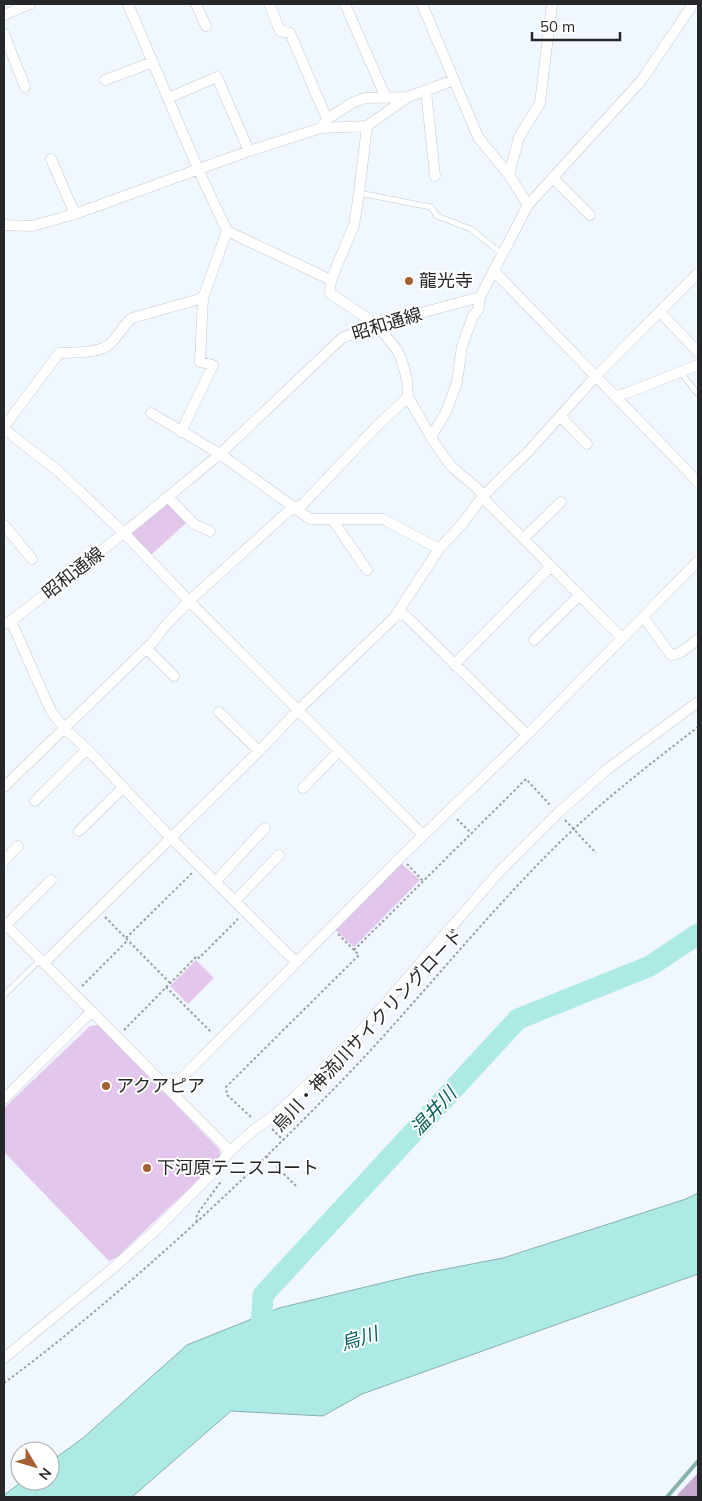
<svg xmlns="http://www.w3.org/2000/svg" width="702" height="1501" viewBox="0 0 702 1501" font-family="Mulish,'Noto Sans JP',sans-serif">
	<rect width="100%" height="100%" fill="#f1f7fe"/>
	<!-- green -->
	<path fill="#e3c6ec" d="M 168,504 L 186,523 L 151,555 L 132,537 L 132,533 Z
		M 401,863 L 420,880 L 354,947 L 335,930 Z
		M 196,960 L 214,978 L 188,1004 L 170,986 Z
		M 98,1025 L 220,1150 L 220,1156 L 213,1166 L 116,1258 L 109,1261 L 4,1152 L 4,1108 L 90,1026 Z"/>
	<!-- forest -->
	<path fill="#c6a9ce" d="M 698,1473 L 698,1497 L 677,1497 L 678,1494 Z"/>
	<!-- water -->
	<path fill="#adeae6" stroke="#84b0ae" d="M 698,1193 L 698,1274 L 362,1394 L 323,1416 L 231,1411 L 132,1497 L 4,1497 L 4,1495 L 23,1481 L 50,1481 L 50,1462 L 83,1438 L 187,1345 L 279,1308 L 415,1275 L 503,1258 L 686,1199 Z"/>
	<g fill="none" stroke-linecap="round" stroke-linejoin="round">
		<!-- stream -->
		<path stroke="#84b0ae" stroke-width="4" d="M 667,1497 L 698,1461"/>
		<!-- river -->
		<path stroke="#adeae6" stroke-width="21" d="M 260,1344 L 263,1295 L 518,1019 L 650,966 L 698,934"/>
		<!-- service casing -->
		<g stroke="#c3c9d0" stroke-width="6">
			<path id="service" d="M 359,193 L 431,207 L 437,216 L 471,229 L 502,254
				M 681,373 L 698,394
				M 4,995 L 40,960"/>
		</g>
		<!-- minor casing -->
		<g stroke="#c3c9d0" stroke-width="11">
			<path id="minor" d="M 128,4 L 198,169 L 227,231 L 331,280 L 330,293 L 377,325 L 397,350 L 402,361 L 407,380 L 408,397 L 431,437 L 440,451 L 452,467 L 478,489 L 488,503 L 622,638
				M 196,4 L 206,26
				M 269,4 L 280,31 L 290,33 L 327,119
				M 345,4 L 386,98
				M 422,4 L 478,137 L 509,175 L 528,205
				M 4,15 L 30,4
				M 4,34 L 25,87
				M 105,80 L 153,62
				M 426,91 L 435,176
				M 168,98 L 217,77 L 249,151
				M 321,128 L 367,126 L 408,97
				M 51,159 L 75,214
				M 509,175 L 519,137 L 540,103 L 552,4
				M 553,178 L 590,215
				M 4,225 L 32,226 L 75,214 L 249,151 L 321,128 L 327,119 L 352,103 L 365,98 L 408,97 L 454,80
				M 494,271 L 698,482
				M 331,280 L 354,225 L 359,193 L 367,126
				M 660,312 L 698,352
				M 615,396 L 627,393 L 698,365
				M 151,413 L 220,454 L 310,519 L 383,519 L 439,549
				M 560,416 L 587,444
				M 4,427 L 59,353 C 74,352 102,354 112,342 C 119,334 124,325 132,318 L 203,298
				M 4,429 L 58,471 L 124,533 L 189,601 L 423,835
				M 181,432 L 213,365 L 200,362 L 203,298 L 227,231
				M 431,437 L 446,412 L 457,382 L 462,346 L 473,316 L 478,310 L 480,297
				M 168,497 L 194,524 L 210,531
				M 332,519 L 367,570
				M 4,525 L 32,559
				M 524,538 L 561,502
				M 399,611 L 409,619 L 527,735
				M 642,618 L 647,622 L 671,655 C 681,655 690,645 698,639
				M 11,621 L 51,711 L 64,728 L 87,749 L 171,838 L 296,962
				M 4,624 L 11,621 L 124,533 L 220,454 L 342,338 L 377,325 L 480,297 L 528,205 L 641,81 L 693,4
				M 534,640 L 580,595
				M 146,648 L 174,676
				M 454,665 L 551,566
				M 219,712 L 259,751
				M 4,787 L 152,643 L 165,626 L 189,601 L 293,507 L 301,506 L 379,424 L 408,397
				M 303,788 L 339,751
				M 35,801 L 87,749
				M 79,831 L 123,788
				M 4,861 L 18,846
				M 215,882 L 265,828
				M 235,901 L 279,855
				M 4,923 L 230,1151
				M 6,925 L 51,880
				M 44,963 L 259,751 L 298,710 L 394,618 L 439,549 L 463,523 L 483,496 L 528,452 L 596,376 L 698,273
				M 170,1090 L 401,857 L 527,735 L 698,561
				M 4,1099 L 92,1011
				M 4,1358 L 112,1269 L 156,1230 L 217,1168 L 230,1151 L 256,1128 L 274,1116 L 315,1078 L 365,1027 L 499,872 L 558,813 L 610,767 L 698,702"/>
		</g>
		<!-- path -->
		<path stroke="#9a9fa4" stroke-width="2" stroke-dasharray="2.5 2.5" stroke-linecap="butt" d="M 457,819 L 471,833
			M 565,820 L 596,853
			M 407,864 L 423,881
			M 105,917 L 170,983
			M 126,938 L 192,873
			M 354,950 L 526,779 L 550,805
			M 82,986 L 128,940
			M 166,987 L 212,1033
			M 124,1030 L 197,956 L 199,958 L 238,919
			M 251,1117 L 227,1095 L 226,1087 L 359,955 L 338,934
			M 272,1129 L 283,1140
			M 266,1156 L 297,1187
			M 197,1222 L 196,1218 L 198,1213 L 222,1180
			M 4,1383 C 49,1350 92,1314 135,1277 C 211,1211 284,1141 354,1068 C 423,995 486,915 558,844 C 602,801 650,764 698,727"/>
		<!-- service -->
		<use href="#service" stroke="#fff" stroke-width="5"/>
		<!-- minor -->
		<use href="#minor" stroke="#fff" stroke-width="10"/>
	</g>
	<!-- markers -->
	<g fill="#a56132" stroke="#fff" stroke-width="2">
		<circle cx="409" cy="281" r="5"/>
		<circle cx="106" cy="1086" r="5"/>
		<circle cx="147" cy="1168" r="5"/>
	</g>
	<g text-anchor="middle" stroke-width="4" stroke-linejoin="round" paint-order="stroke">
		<!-- poi labels -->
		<g font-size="18" fill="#25272a" stroke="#fff" text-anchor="start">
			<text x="419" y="287">龍光寺</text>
			<text x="116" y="1092">アクアピア</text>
			<text x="157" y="1174">下河原テニスコート</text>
		</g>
		<!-- street labels -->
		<g font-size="18" fill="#25272a" stroke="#fff">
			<text transform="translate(387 324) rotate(-17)" y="6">昭和通線</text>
			<text transform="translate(73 573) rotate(-38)" y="6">昭和通線</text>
			<text transform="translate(368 1030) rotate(-47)" y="6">烏川・神流川サイクリングロード</text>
		</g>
		<!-- water labels -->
		<g font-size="19" font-style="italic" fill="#025c59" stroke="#fff">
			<text transform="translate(433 1111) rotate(-47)" y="7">温井川</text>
			<text transform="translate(359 1338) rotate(-17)" y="7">烏川</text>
		</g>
	</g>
	<!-- border -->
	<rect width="702" height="1501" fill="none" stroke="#25272a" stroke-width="10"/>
	<!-- north arrow -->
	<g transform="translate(35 1466) rotate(128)"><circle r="24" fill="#ffffff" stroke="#a8a9aa"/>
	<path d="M0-4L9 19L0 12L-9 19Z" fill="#a56132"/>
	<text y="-8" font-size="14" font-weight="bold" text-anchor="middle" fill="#25272a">N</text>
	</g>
	<!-- scale -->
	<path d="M532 32v8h88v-8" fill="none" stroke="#25272a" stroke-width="2.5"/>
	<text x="540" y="32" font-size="15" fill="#25272a" stroke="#ffffff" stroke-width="4" paint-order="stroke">50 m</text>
</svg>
